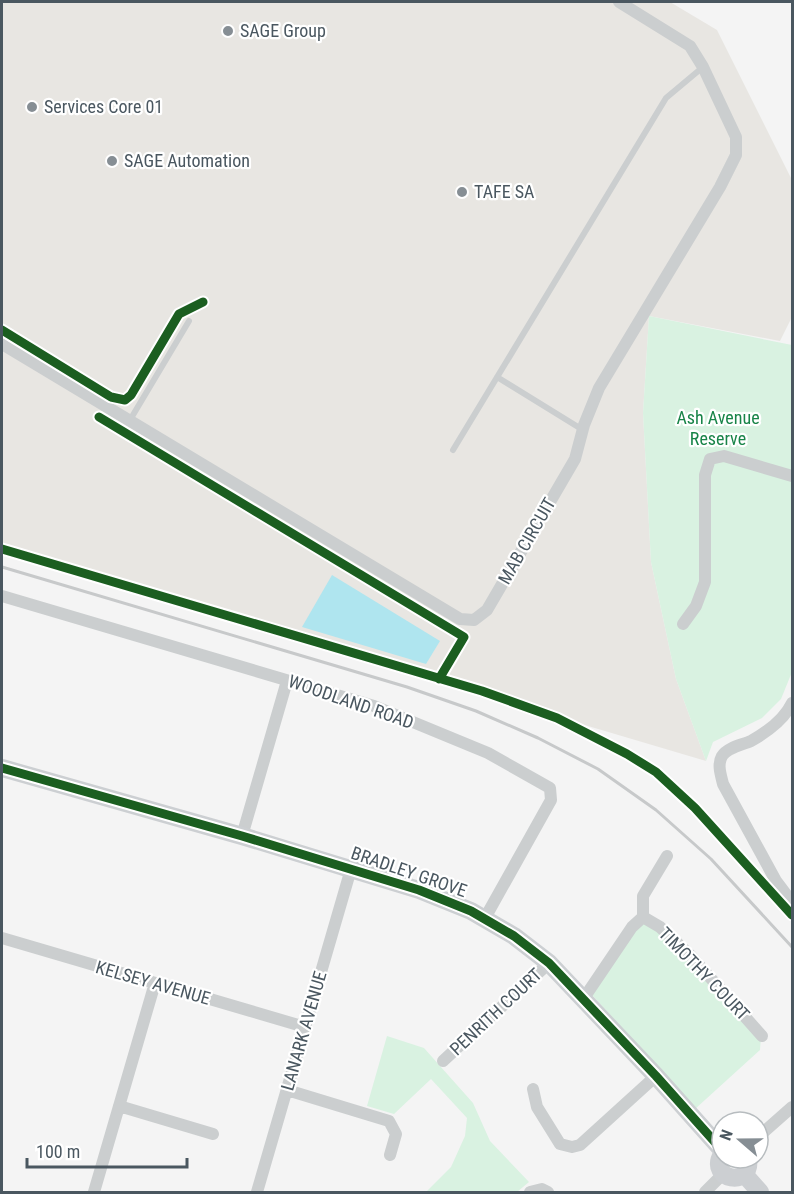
<svg xmlns="http://www.w3.org/2000/svg" width="794" height="1194" viewBox="0 0 794 1194" font-family="'Roboto Condensed',sans-serif">
	<rect width="100%" height="100%" fill="#f4f4f4"/>
	<!-- commercial -->
	<path fill="#e8e6e2" d="M 2,2 L 670,2 L 717,30 L 792,180 L 792,317 L 780,341 L 649,316 L 643,413 L 651,562 L 676,679 L 706,761 L 2,552 Z"/>
	<!-- green -->
	<path fill="#d9f2e1" d="M 649,316 L 792,345 L 792,672 L 781,699 L 762,718 L 713,742 L 706,761 L 676,679 L 651,562 L 643,413 Z
		M 643,920 L 659,929 L 761,1037 L 760,1050 L 695,1109 L 592,995 Z
		M 387,1036 L 424,1048 L 473,1103 L 490,1141 L 529,1182 L 517,1192 L 427,1191 L 451,1167 L 465,1136 L 467,1118 L 431,1079 L 394,1114 L 367,1106 Z"/>
	<!-- water -->
	<path fill="#afe5ef" d="M 332,575 L 440,641 L 426,664 L 302,627 Z"/>
	<g fill="none" stroke-linecap="round" stroke-linejoin="round">
		<!-- lane -->
		<path stroke="#cbcecf" stroke-width="6" d="M 497,377 L 583,430
			M 130,420 L 189,321
			M 453,450 L 666,98 L 703,67"/>
		<!-- street -->
		<path stroke="#cbcecf" stroke-width="12" d="M 2,344 L 460,619 L 474,620 L 487,610 L 575,459 L 584,425 L 599,388 L 720,187 L 736,155 L 736,137 L 703,67 L 690,46 L 619,2
			M 2,596 L 374,706 L 488,753 L 550,788 L 551,800 L 485,918
			M 683,624 L 696,606 L 705,582 L 705,475 L 710,459 L 724,456 L 792,476
			M 792,703 C 784,720 767,732 751,741 C 742,745 728,747 722,756 C 717,765 721,775 723,784 L 776,881 L 792,902
			M 242,836 L 287,681
			M 643,917 L 643,896 L 667,856
			M 2,938 L 305,1027
			M 584,998 L 632,927 L 643,917 L 660,927 L 691,956 L 762,1036
			M 443,1061 L 549,963
			M 533,1089 L 537,1107 L 560,1144 L 572,1147 L 580,1145 L 656,1076
			M 287,1090 L 389,1121 L 396,1134 L 390,1155
			M 119,1106 L 213,1134
			M 758,1137 L 792,1107
			M 94,1192 L 155,983
			M 257,1192 L 351,869
			M 530,1192 L 542,1189 L 548,1192
			M 705,1192 L 723,1174"/>
		<!-- secondary -->
		<path stroke="#cccfd2" stroke-width="18" d="M 2,768 L 242,836 L 419,890 L 471,911 L 514,936 L 549,963 L 656,1076 L 722,1150
			M 722,1154 C 707,1180 753,1189 748,1158
			M 744,1174 L 760,1192"/>
		<!-- rail -->
		<path stroke="#c7c9ca" stroke-width="3" d="M 2,567 L 407,687 L 476,711 L 538,738 L 598,769 L 656,810 L 711,859 L 792,947"/>
		<!-- cycleway casing -->
		<g stroke="#fff" stroke-width="13">
			<path id="cycleway" d="M 2,330 L 111,397 L 125,400 L 131,395 L 179,314 L 203,302
				M 99,417 L 464,637 L 439,679
				M 2,549 L 482,691 L 557,718 L 627,754 L 656,772 L 695,808 L 792,915
				M 2,768 L 242,836 L 419,890 L 471,911 L 514,936 L 549,963 L 656,1076 L 722,1150"/>
		</g>
		<!-- cycleway -->
		<use href="#cycleway" stroke="#1b5e20" stroke-width="9"/>
	</g>
	<!-- markers -->
	<g fill="#868e94" stroke="#fff" stroke-width="2">
		<circle cx="228" cy="31" r="6"/>
		<circle cx="32" cy="107" r="6"/>
		<circle cx="112" cy="161" r="6"/>
		<circle cx="462" cy="192" r="6"/>
	</g>
	<g text-anchor="middle" stroke-width="4.5" stroke-linejoin="round" paint-order="stroke">
		<!-- poi labels -->
		<g font-size="18" fill="#4a5760" stroke="#fff" text-anchor="start">
			<text x="240" y="37">SAGE Group</text>
			<text x="44" y="113">Services Core 01</text>
			<text x="124" y="167">SAGE Automation</text>
			<text x="474" y="198">TAFE SA</text>
		</g>
		<!-- park labels -->
		<g font-size="18" fill="#188448" stroke="#fff">
			<text x="718" y="424">Ash Avenue<tspan x="718" dy="21">Reserve</tspan></text>
		</g>
		<!-- street labels -->
		<g font-size="18" fill="#4a5760" stroke="#fff">
			<text transform="translate(527 541) rotate(-60)" y="6">MAB CIRCUIT</text>
			<text transform="translate(351 702) rotate(19)" y="6">WOODLAND ROAD</text>
			<text transform="translate(409 872) rotate(19)" y="6">BRADLEY GROVE</text>
			<text transform="translate(704 974) rotate(46)" y="6">TIMOTHY COURT</text>
			<text transform="translate(153 983) rotate(16)" y="6">KELSEY AVENUE</text>
			<text transform="translate(496 1012) rotate(-43)" y="6">PENRITH COURT</text>
			<text transform="translate(304 1031) rotate(-74)" y="6">LANARK AVENUE</text>
		</g>
	</g>
	<!-- border -->
	<rect width="794" height="1194" fill="none" stroke="#4a5760" stroke-width="6"/>
	<!-- north arrow -->
	<g transform="translate(740 1140) rotate(290)"><circle r="28" fill="#ffffff" stroke="#b7bcbf" stroke-width="1.5"/>
	<path d="M0-4.5L10 22L0 15L-10 22Z" fill="#868e94"/>
	<text y="-9" font-size="16" font-weight="bold" text-anchor="middle" fill="#4a5760">N</text>
	</g>
	<!-- scale -->
	<path d="M27 1158v9h160v-9" fill="none" stroke="#4a5760" stroke-width="3"/>
	<text x="36" y="1158" font-size="18" fill="#4a5760" stroke="#ffffff" stroke-width="4.5" paint-order="stroke">100 m</text>
</svg>
